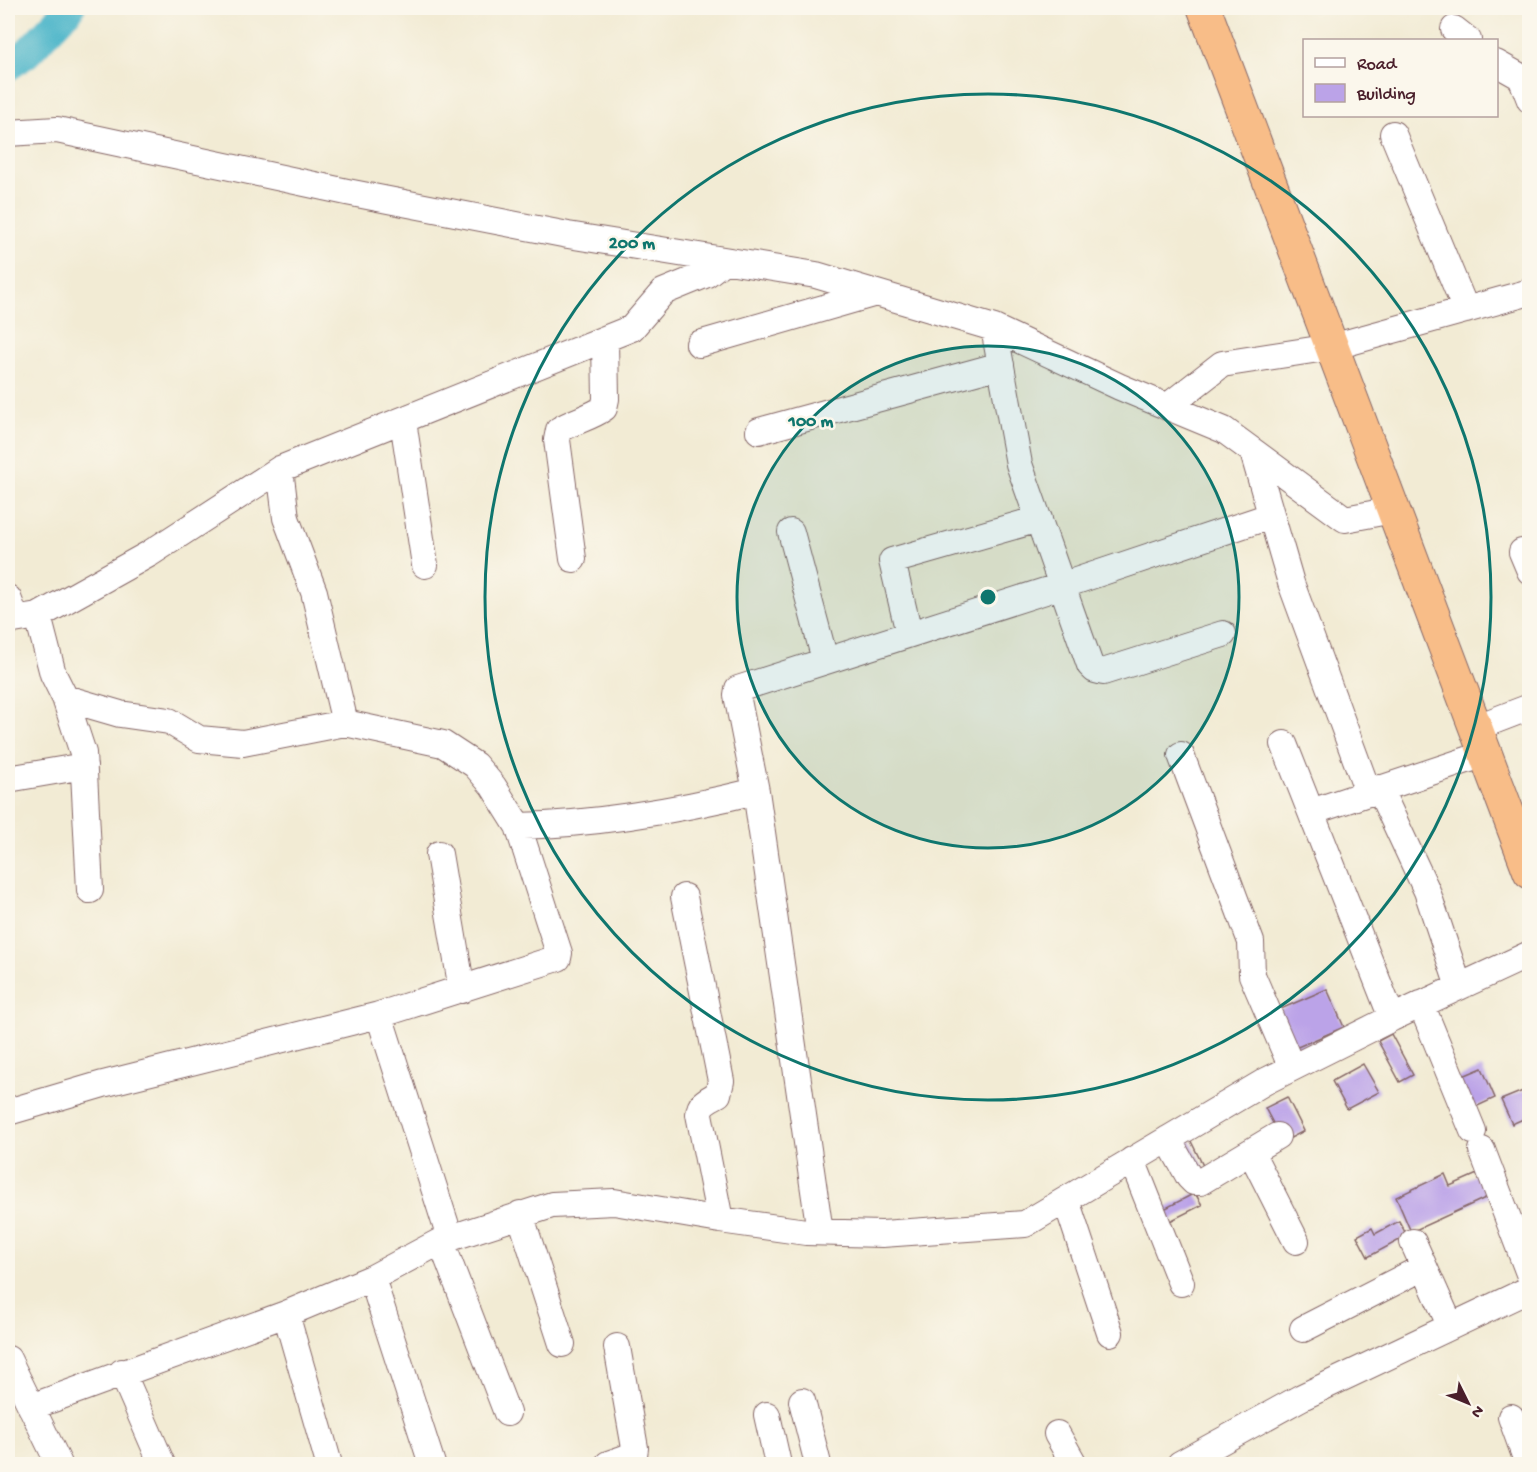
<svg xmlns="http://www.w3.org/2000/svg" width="1537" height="1472" viewBox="0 0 1537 1472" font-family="'Gochi Hand',sans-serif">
	<rect width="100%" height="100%" fill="#fbf7ec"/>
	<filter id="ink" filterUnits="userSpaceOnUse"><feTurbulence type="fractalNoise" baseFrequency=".0167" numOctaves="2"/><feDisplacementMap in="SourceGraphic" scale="12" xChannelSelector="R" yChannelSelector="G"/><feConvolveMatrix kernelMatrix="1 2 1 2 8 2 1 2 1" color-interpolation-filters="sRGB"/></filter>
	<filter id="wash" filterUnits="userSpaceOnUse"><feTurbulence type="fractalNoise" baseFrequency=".008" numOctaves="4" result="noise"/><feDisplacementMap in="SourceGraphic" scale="24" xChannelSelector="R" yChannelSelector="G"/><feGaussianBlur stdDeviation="1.35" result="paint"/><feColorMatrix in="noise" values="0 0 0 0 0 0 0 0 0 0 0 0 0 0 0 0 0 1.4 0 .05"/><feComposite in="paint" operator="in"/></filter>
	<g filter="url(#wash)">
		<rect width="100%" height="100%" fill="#f2ebd4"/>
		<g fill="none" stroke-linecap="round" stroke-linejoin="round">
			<!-- river -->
			<path stroke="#4bb5c9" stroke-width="30" d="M 8,66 L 27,53 L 70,8"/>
		</g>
		<g id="blocks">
			<!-- building -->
			<path fill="#bba3e8" d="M 1327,989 L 1344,1027 L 1293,1049 L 1276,1011 Z
				M 1391,1034 L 1413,1075 L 1400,1082 L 1378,1041 Z
				M 1363,1064 L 1379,1092 L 1347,1109 L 1332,1081 Z
				M 1482,1068 L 1495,1098 L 1469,1110 L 1456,1079 Z
				M 1530,1088 L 1530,1116 L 1512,1124 L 1501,1100 Z
				M 1287,1097 L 1304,1131 L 1283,1142 L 1265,1108 Z
				M 1186,1131 L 1208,1176 L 1198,1181 L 1176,1136 Z
				M 1484,1171 L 1494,1194 L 1411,1232 L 1396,1197 L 1445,1174 L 1450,1186 Z
				M 1195,1193 L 1202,1205 L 1168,1222 L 1162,1210 Z
				M 1399,1221 L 1407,1236 L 1368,1257 L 1357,1236 L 1372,1228 L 1375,1234 Z"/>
		</g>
	</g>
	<g filter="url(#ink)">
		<use href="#blocks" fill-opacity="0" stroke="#856666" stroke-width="1.5"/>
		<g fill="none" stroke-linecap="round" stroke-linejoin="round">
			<!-- minor casing -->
			<g stroke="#856666" stroke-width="28">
				<path id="minor" d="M 1454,29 L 1468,40
					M 1496,63 L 1521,77 L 1530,100
					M 8,133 L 57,130 L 347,192 L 568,235 L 816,275 L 994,328 L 1120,387 L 1224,430 L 1345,519 L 1393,510
					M 1393,134 L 1466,310
					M 994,328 L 1019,464 L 1090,665 L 1095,670 L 1103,672 L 1223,634
					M 699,344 L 876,293
					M 1167,407 L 1222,364 L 1332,347 L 1530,292
					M 403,421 L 425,565
					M 759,431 L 1001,365
					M 1253,452 L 1291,583 L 1368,792
					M 791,532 L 825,660
					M 1522,552 L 1530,571
					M 573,559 L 557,440 L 559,430 C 573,421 590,418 604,408 L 606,399 L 605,340
					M 8,598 L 16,619
					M 38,616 L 53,674 L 65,698 L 120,714 L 169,721 L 199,739 L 243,743 L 345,723 L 314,592 L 286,518 L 280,469
					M 8,621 L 38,616 L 149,554 L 280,469 L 632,328 L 663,292 L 707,274 L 724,261
					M 909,633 L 892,561 L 1039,519
					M 65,698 L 83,753 L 90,890
					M 1475,728 L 1530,707
					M 1284,744 L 1392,1018
					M 1181,755 L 1251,942 L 1252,975 L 1292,1068
					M 8,779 L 84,766
					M 1379,788 L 1427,891 L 1459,987
					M 1311,812 L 1485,754
					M 518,826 C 598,824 679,810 756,791
					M 439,854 L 462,990
					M 684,897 L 721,1081 L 718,1094 C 708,1100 700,1102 699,1114 L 720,1220
					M 1421,1004 L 1473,1131
					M 379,1015 L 450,1238
					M 8,1112 L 103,1084 L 379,1015 L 558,958 L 559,953 L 518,826 L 493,786 L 475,765 L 443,744 L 345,723
					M 1168,1139 L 1189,1177 L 1194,1182 L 1200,1182 L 1277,1136
					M 1482,1150 L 1530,1276
					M 1251,1152 L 1296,1241
					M 1132,1160 L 1181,1283
					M 1066,1200 L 1110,1333
					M 520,1214 L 562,1344
					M 820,1232 L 756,791 L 737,695 L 738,689 L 1064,585 L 1270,516
					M 441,1241 L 507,1413
					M 1413,1242 L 1450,1325
					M 372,1278 L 432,1464
					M 286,1314 L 329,1464
					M 1303,1329 L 1424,1267
					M 8,1359 L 59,1464
					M 122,1372 L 162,1464
					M 802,1401 L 818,1464
					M 31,1407 L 286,1314 L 372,1278 L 441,1241 L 552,1205 L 614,1202 L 720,1220 L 806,1232 L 882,1234 L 1025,1224 L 1266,1081 L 1392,1018 L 1530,954
					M 767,1415 L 778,1464
					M 1511,1417 L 1528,1464
					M 1057,1434 L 1074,1464
					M 608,1464 L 634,1455 L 635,1448 L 617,1347
					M 1180,1464 L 1302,1397 L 1530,1289"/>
			</g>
			<!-- highway casing -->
			<g stroke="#856666" stroke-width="35">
				<path id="highway" d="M 1204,8 L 1530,872"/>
			</g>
			<!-- minor -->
			<use href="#minor" stroke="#fff" stroke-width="26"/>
			<!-- highway -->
			<use href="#highway" stroke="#f8bd88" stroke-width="33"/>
		</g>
	</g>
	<!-- distance rings -->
	<circle cx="988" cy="597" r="251" fill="#0f766e" fill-opacity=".12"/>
	<g fill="none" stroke="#0f766e" stroke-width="3">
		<circle cx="988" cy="597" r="251"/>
		<circle cx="988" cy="597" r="503"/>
	</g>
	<circle cx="988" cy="597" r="9" fill="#0f766e" stroke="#fbf7ec" stroke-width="3"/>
	<g font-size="18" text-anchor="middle" font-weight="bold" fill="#0f766e" stroke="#fbf7ec" stroke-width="5" stroke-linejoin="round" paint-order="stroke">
		<text x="632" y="248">200 m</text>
		<text x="811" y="426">100 m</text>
	</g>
	<!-- margin -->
	<rect width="1537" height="1472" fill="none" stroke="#fbf7ec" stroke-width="30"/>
	<!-- legend -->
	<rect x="1303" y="39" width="195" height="78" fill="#fbf7ec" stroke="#b4a19f" stroke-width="1.5"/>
	<rect x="1315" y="58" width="30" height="9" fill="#ffffff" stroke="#b4a19f" stroke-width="1.5"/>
	<text x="1357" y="69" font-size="18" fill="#4a1f2b">Road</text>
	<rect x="1315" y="84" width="30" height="18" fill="#bba3e8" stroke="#b4a19f" stroke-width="1.5"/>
	<text x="1357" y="99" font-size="18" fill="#4a1f2b">Building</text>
	<!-- north arrow -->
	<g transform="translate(1468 1403) rotate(133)" stroke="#fbf7ec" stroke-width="4.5" paint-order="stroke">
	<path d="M0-4.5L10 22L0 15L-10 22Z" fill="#4a1f2b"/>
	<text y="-9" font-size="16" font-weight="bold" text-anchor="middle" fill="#4a1f2b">N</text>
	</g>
</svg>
